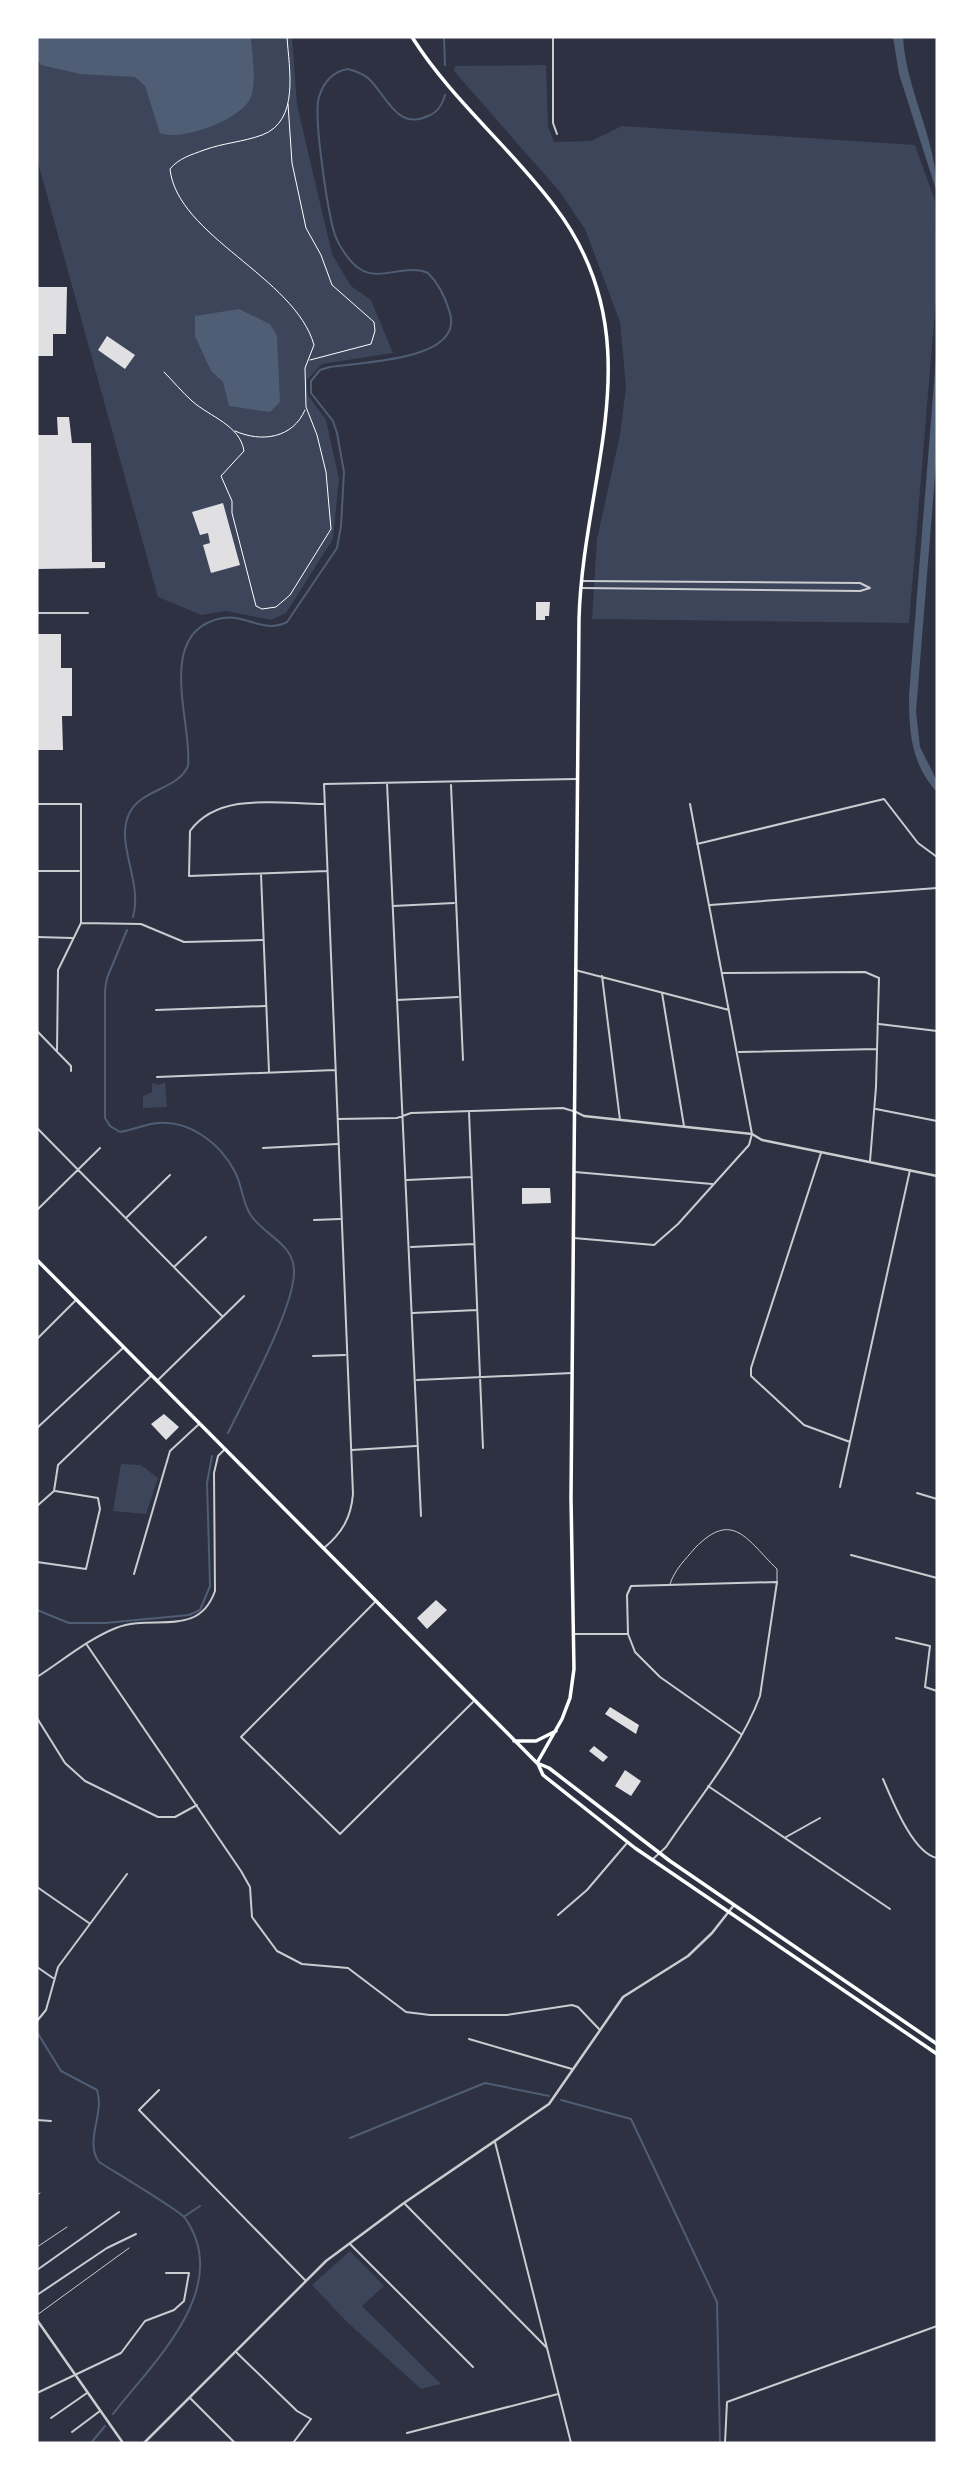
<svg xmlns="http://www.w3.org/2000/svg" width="974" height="2480" viewBox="0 0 974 2480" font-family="Quicksand,sans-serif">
	<rect width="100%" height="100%" fill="#2d3142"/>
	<!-- green -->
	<path fill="#3c4559" d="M 37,37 L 292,37 L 297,105 L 332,254 L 351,286 L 371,300 L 393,353 L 322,364 L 307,380 L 308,395 L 326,420 L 339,479 L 333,539 L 286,613 L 271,620 L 226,611 L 201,615 L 158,597 L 37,159 Z
		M 546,65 L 548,126 L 554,142 L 591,141 L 622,126 L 915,145 L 935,201 L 937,286 L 909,623 L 592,619 L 597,539 L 620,435 L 626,387 L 620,322 L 585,229 L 560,192 L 454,71 L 455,66 Z
		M 165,1082 L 167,1107 L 143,1108 L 143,1096 L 152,1092 L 152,1083 L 159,1085 Z
		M 121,1464 L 141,1465 L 158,1478 L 146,1514 L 113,1511 Z
		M 350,2251 L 384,2286 L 362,2306 L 441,2384 L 421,2389 L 346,2321 L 312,2285 Z"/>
	<!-- water -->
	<path fill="#4f5d75" d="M 37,37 L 251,37 C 252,55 257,81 251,97 C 243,119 181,142 160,133 L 145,86 L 135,77 L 80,74 L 41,65 L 37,59 Z
		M 893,37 L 903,37 C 906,91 937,139 937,193 L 899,74 Z
		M 239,309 L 270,324 L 277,336 L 280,402 L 270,412 L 229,406 L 223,382 L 211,371 L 195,336 L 195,316 Z
		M 937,345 L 937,451 L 916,712 L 920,747 L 937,781 L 937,792 C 911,764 909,732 909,695 Z"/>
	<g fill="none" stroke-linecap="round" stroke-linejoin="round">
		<!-- stream -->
		<path stroke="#4f5d75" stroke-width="2" d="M 444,37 L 445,65
			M 133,917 C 143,882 115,844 129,814 C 140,789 178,790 188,766 C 193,724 153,630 223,618 C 245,614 265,634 287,622 L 337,548 L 341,526 L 344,472 L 337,433 L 333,421 L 311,393 L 311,381 L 320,370 L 330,367 C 360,362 468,361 449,310 C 445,297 438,283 428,273 C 407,263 379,282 360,269 C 350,263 339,246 335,235 C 328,214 313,116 319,97 C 323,83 333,71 348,69 C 355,71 362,73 368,78 C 386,94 396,131 428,116 C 438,112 442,105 445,95
			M 127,930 L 107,978 L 105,990 L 105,1118 L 110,1126 L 120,1132 C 131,1130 141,1126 151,1124 C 187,1117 221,1143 236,1174 C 242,1187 243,1203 250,1214 C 264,1236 294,1243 294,1271 C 295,1307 245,1397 228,1433
			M 37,1610 L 69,1623 L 105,1623 L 189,1615 L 200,1610 L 210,1586 L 207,1483 L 212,1456
			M 37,2032 L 61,2071 L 97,2090 C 105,2114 84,2141 99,2162 C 113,2171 179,2210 185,2218 C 234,2288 153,2362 113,2414
			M 561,2100 L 631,2119 L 717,2302 L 720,2443
			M 350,2138 L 485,2083 L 549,2096
			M 185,2216 L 200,2206
			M 91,2443 L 105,2426"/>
	</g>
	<!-- building -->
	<path fill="#e0e0e3" d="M 37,287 L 67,287 L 66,334 L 53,334 L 53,356 L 37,356 Z
		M 107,336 L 135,355 L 125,369 L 98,350 Z
		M 57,417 L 69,417 L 72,443 L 91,443 L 92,562 L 105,562 L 105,568 L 37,569 L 37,435 L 58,435 Z
		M 223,503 L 240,565 L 211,573 L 203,545 L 210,543 L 208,533 L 200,535 L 192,512 Z
		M 536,602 L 550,602 L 549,616 L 545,616 L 545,620 L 536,620 Z
		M 37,634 L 61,634 L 61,668 L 72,668 L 72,716 L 62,716 L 63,750 L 37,750 Z
		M 522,1188 L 550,1188 L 551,1203 L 522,1204 Z
		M 164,1414 L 179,1427 L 166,1440 L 151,1424 Z
		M 436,1600 L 447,1610 L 427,1629 L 417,1618 Z
		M 610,1707 L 639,1725 L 636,1734 L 605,1714 Z
		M 594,1746 L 608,1757 L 603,1762 L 589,1751 Z
		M 625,1770 L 641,1781 L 631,1796 L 615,1786 Z"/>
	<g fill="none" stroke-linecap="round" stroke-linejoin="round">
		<!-- path -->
		<path stroke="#fff" stroke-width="1" d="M 288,104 L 292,163 L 306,228 L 321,255 L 332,285 L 374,322 L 375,331 L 371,344 L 310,360
			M 164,372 C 173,381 182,392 192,401 C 210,417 240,425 244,451 L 221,476 L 232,501 L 232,513 L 256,606 L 262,609 L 276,607 L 290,595 L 331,529 L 326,472 L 317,435 L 306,407 L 305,368 L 314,345 C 295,277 177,236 170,169 C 179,158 191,155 204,150 C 223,143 243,142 262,135 C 300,121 289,69 287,37
			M 235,431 C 262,443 293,438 305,410"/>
		<!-- service -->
		<path stroke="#caccd0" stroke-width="1" d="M 670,1584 C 675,1569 685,1560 695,1548 C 733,1509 747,1540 777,1569 L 777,1582
			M 37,2195 L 40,2193
			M 37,2247 L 67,2227
			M 37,2315 L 129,2248"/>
		<!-- minor -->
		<path stroke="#caccd0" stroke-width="2" d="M 553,37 L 553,123 L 557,134
			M 581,588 L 860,591 L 870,588 L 860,583 L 582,581
			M 37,613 L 88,613
			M 387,783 L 421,1516
			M 451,785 L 463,1060
			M 37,804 L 81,804 L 81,923 L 58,970 L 57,1052
			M 323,804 C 281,804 219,791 190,831 L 189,876 L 327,871
			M 697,844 L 884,799 L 918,843 L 937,857
			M 37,871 L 79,871
			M 261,874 L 269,1072
			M 710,905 L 937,888
			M 393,906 L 454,903
			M 81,923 L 141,924 L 184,942 L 262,940
			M 37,937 L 72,938
			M 575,970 L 729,1010
			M 723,973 L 865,972 L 879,978 L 876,1087 L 870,1161
			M 602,976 L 620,1120
			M 662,993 L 684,1126
			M 397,1000 L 458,997
			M 156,1010 L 265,1006
			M 879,1024 L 937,1031
			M 37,1031 L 71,1066 L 71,1071
			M 739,1052 L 877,1049
			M 157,1077 L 335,1070
			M 876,1109 L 937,1121
			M 469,1112 L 483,1448
			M 338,1119 L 397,1118 L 411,1113 L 563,1108 L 573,1111
			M 37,1128 L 222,1316
			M 263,1148 L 337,1144
			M 821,1153 L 751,1368 L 751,1376 L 804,1425 L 850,1442
			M 575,1172 L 712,1184
			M 407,1180 L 471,1177
			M 37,1210 L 100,1148
			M 127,1217 L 170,1175
			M 314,1220 L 340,1219
			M 574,1238 L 654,1245 L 678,1224 L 749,1145 L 752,1134 L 690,804
			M 411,1247 L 474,1244
			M 175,1266 L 206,1237
			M 413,1313 L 477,1310
			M 37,1339 L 75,1301
			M 313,1356 L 345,1355
			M 158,1380 L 244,1296
			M 417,1380 L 572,1373
			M 37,1428 L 123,1348
			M 352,1450 L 416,1446
			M 840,1487 L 910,1170
			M 917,1493 L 937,1499
			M 37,1506 L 54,1491 L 58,1465 L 151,1376
			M 324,1548 C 342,1533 351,1518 353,1494 L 324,784 L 576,779
			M 851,1555 L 937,1578
			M 37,1562 L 86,1569 L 100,1509 L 98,1498 L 55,1491
			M 134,1574 L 170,1451 L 198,1425
			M 375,1602 L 241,1737 L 340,1834 L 473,1702
			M 575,1634 L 628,1634
			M 896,1638 L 930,1646 L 925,1687 L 937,1691
			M 87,1645 L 241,1871 L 250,1887 L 252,1917 L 277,1951 L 302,1964 L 348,1968 L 406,2012 L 430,2015 L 507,2015 L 572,2005 L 578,2007 L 599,2029
			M 37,1677 C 62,1661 88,1639 116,1628 C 153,1613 198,1639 215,1591 L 214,1473 L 218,1456 L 224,1450
			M 37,1718 L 65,1763 L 85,1781 L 158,1817 L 175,1817 L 197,1805
			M 883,1779 C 893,1802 913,1853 937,1858
			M 708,1786 L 890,1909
			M 786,1837 L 820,1818
			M 653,1859 L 666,1847 C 698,1799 740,1750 760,1696 L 777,1582 L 631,1586 L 627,1595 L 628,1634 L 635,1652 L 660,1677 L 741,1734
			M 37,1887 L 89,1923
			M 558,1915 L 587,1890 L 627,1843
			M 37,1967 L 53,1978
			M 37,2021 L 46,2010 L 58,1967 L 127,1874
			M 469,2039 L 572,2069
			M 159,2090 L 139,2110 L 305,2280
			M 37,2120 L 51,2121
			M 495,2142 L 571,2443
			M 405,2204 L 546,2347
			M 350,2244 L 473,2367
			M 37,2270 L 119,2212
			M 37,2295 L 107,2248 L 136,2234
			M 236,2352 L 297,2411 L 311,2419 L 293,2443
			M 37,2393 L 121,2353 L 145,2321 L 174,2310 L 184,2301 L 189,2273 L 166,2273
			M 190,2398 L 235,2443
			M 51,2418 L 87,2393
			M 72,2432 L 100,2411
			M 407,2433 L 558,2394
			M 725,2443 L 727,2402 L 937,2326"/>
		<!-- tertiary -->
		<path stroke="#caccd0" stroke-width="2.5" d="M 574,1111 L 584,1116 L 752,1134 L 762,1140 L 937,1176
			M 37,2320 L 123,2443
			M 144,2443 L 326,2261 L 404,2203 L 549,2104 L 623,1997 L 688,1956 L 712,1933 L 734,1905"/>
		<!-- primary -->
		<path stroke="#fff" stroke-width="3.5" d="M 412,37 C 451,99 511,148 555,207 C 656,340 583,474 579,619 L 571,1498 L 574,1669 L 570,1698 L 562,1719 L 537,1763
			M 37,1260 L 537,1763 L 549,1768 L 670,1861 L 937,2044
			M 514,1741 L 536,1741 L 556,1731
			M 538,1764 L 543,1775 L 635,1848 L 937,2054"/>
	</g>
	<!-- border -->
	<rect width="974" height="2480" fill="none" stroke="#ffffff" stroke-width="77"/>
</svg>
